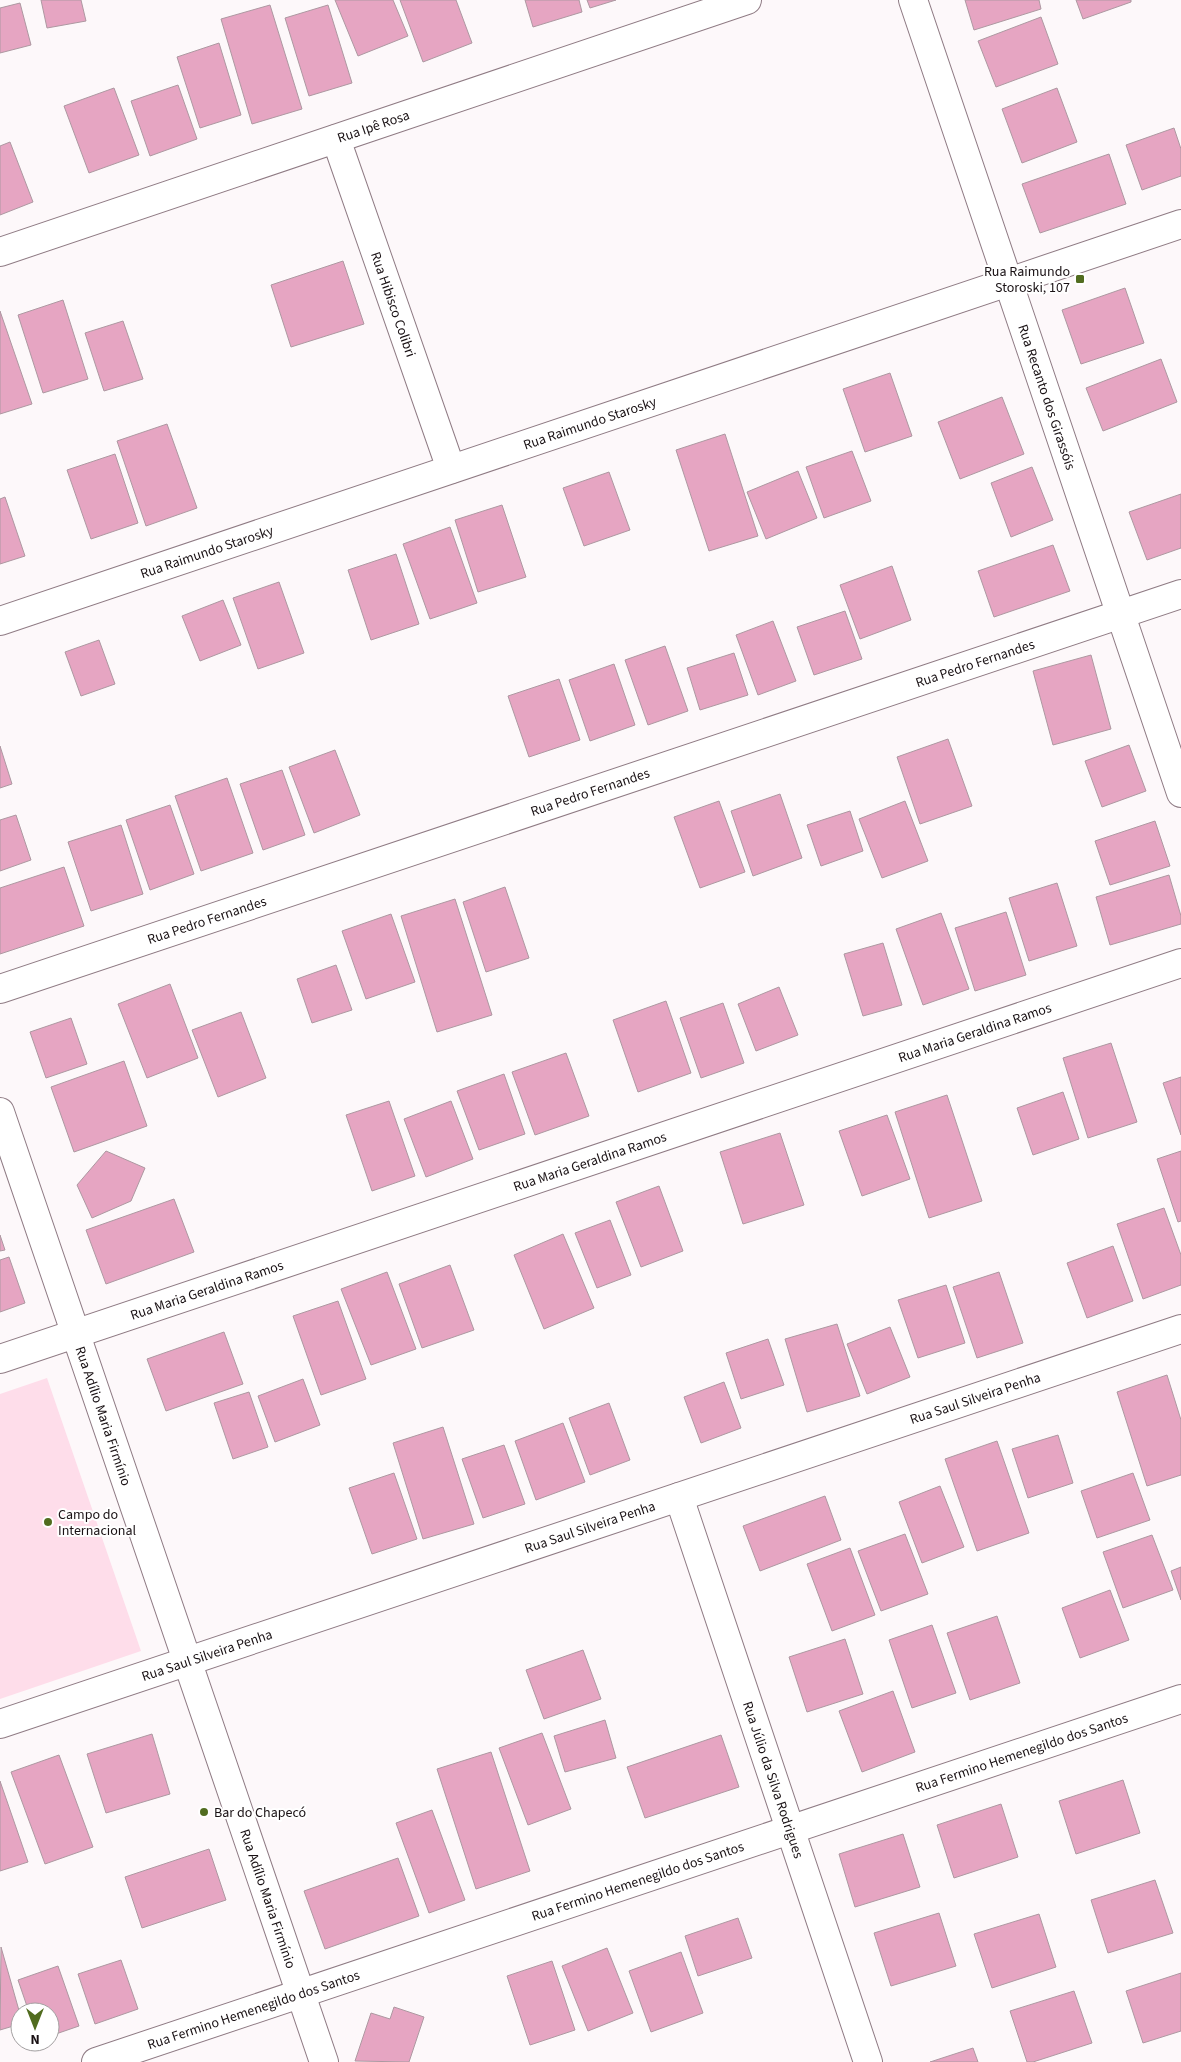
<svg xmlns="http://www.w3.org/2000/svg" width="1181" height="2062" viewBox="0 0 1181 2062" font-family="'Source Sans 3',sans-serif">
	<rect width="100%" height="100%" fill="#fdf8fa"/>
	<!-- green -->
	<path fill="#feddea" d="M 47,1378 L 141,1651 L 0,1699 L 0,1394 Z"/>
	<!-- building -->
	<path fill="#e6a5c2" stroke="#ad98a1" d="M 41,0 L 81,0 L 86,21 L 47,28 Z
		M 335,0 L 393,0 L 408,36 L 358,56 Z
		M 400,0 L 456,0 L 472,43 L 423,62 Z
		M 525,0 L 579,0 L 582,12 L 533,27 Z
		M 587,0 L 616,0 L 590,8 Z
		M 965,0 L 1039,0 L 1041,9 L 974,30 Z
		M 1076,0 L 1131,0 L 1131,2 L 1083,19 Z
		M 20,3 L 31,45 L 0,53 L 0,8 Z
		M 270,5 L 302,109 L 252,124 L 221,19 Z
		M 328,5 L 352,83 L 309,96 L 285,18 Z
		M 1041,17 L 1058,64 L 996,87 L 978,41 Z
		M 219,43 L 241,115 L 200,128 L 177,57 Z
		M 178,85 L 197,139 L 150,156 L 131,101 Z
		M 114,88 L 139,155 L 89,173 L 64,106 Z
		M 1057,88 L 1077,142 L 1022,163 L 1002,109 Z
		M 1174,128 L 1181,149 L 1181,176 L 1142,190 L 1126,145 Z
		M 10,142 L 33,202 L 0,215 L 0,146 Z
		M 1109,154 L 1126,204 L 1040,233 L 1022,184 Z
		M 343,261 L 364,324 L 291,347 L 271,285 Z
		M 1125,288 L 1144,343 L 1081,364 L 1062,310 Z
		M 63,300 L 88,379 L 43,393 L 18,315 Z
		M 0,311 L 32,404 L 0,414 Z
		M 123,321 L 143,379 L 104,391 L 85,333 Z
		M 1161,359 L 1177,402 L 1103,431 L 1086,388 Z
		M 890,373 L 912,436 L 865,452 L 843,389 Z
		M 1002,397 L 1024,454 L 960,479 L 938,422 Z
		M 167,424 L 197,508 L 146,526 L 117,441 Z
		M 725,434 L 758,536 L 709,551 L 676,450 Z
		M 852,451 L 871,501 L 824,518 L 806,467 Z
		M 115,454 L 138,523 L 91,539 L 67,470 Z
		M 1032,467 L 1053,520 L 1011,537 L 991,483 Z
		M 798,471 L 817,518 L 766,539 L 747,492 Z
		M 609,472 L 630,530 L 584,546 L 563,488 Z
		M 1181,494 L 1181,548 L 1147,560 L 1129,512 Z
		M 5,497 L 25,556 L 0,564 L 0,499 Z
		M 502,505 L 526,577 L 478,592 L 455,520 Z
		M 450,527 L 477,603 L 430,619 L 403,544 Z
		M 1053,545 L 1070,591 L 994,617 L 978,571 Z
		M 396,554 L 419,624 L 371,640 L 348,570 Z
		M 892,566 L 911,620 L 860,639 L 840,585 Z
		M 279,582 L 304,653 L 258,669 L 233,598 Z
		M 223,600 L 241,645 L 200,661 L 182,616 Z
		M 845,611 L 862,659 L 814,675 L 797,627 Z
		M 773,621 L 796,681 L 758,695 L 736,635 Z
		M 99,640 L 115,684 L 81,696 L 65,652 Z
		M 665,646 L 688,711 L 648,725 L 625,660 Z
		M 734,653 L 748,695 L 700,710 L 687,668 Z
		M 1091,655 L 1111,729 L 1053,745 L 1033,671 Z
		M 614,664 L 635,725 L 590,741 L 569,680 Z
		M 559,679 L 580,740 L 529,757 L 508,696 Z
		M 948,739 L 972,806 L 920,824 L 897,757 Z
		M 1129,745 L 1146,791 L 1102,807 L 1085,761 Z
		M 0,746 L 12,784 L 0,788 Z
		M 335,750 L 360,815 L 314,833 L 289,767 Z
		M 282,770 L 305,835 L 263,850 L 240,784 Z
		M 227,778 L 253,853 L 201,871 L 175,796 Z
		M 780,794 L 802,858 L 753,876 L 731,811 Z
		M 719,801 L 745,872 L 700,888 L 674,817 Z
		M 905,801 L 928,861 L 882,878 L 859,819 Z
		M 170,805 L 194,874 L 150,890 L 126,820 Z
		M 850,811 L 863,851 L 821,866 L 807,825 Z
		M 16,815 L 31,860 L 0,871 L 0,820 Z
		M 1155,821 L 1170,866 L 1110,885 L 1095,841 Z
		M 121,825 L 143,894 L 91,911 L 68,842 Z
		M 64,867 L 84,926 L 0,954 L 0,888 Z
		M 1169,875 L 1181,916 L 1181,924 L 1110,945 L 1096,897 Z
		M 1057,883 L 1077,946 L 1029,961 L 1009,898 Z
		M 505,887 L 529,958 L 486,972 L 463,902 Z
		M 455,899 L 492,1015 L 437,1032 L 401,916 Z
		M 1006,912 L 1026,975 L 975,991 L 955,928 Z
		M 941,913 L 969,989 L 923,1005 L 896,929 Z
		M 391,914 L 415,982 L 366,999 L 342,931 Z
		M 883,943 L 902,1005 L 863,1016 L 844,954 Z
		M 336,965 L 352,1010 L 312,1023 L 297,979 Z
		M 170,984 L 198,1058 L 147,1078 L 118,1004 Z
		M 779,987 L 798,1035 L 756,1051 L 738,1004 Z
		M 666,1001 L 691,1073 L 638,1092 L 613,1020 Z
		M 723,1003 L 744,1063 L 701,1078 L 680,1018 Z
		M 241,1012 L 266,1078 L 218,1097 L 192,1030 Z
		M 71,1018 L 87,1064 L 46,1078 L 30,1032 Z
		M 1111,1043 L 1137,1122 L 1088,1138 L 1063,1058 Z
		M 566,1053 L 589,1116 L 535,1135 L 512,1072 Z
		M 124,1061 L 147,1126 L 74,1152 L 51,1087 Z
		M 504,1074 L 525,1134 L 479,1150 L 457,1091 Z
		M 1181,1077 L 1181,1135 L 1163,1083 Z
		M 1063,1092 L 1079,1139 L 1033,1155 L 1017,1108 Z
		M 947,1095 L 982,1201 L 929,1218 L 895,1112 Z
		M 389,1101 L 415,1176 L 372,1191 L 346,1115 Z
		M 451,1101 L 473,1159 L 426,1177 L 404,1119 Z
		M 887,1115 L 910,1179 L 862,1196 L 839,1131 Z
		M 780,1133 L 804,1205 L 743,1224 L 720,1152 Z
		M 106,1151 L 145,1168 L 131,1201 L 92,1218 L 77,1185 Z
		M 1181,1151 L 1181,1221 L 1178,1222 L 1157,1159 Z
		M 659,1186 L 683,1251 L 641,1267 L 616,1202 Z
		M 174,1199 L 194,1252 L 106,1284 L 86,1230 Z
		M 1164,1208 L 1181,1255 L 1181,1285 L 1143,1299 L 1117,1224 Z
		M 610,1220 L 631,1275 L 597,1288 L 575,1233 Z
		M 563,1234 L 594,1308 L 544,1329 L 514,1255 Z
		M 0,1235 L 5,1250 L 0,1251 Z
		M 1113,1246 L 1133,1301 L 1087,1318 L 1067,1263 Z
		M 9,1257 L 25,1303 L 0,1312 L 0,1260 Z
		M 450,1265 L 474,1330 L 422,1348 L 399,1284 Z
		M 387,1272 L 416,1349 L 371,1365 L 341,1289 Z
		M 999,1272 L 1023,1343 L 977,1358 L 953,1287 Z
		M 946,1285 L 965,1343 L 918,1358 L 898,1300 Z
		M 338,1301 L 366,1379 L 321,1395 L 293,1316 Z
		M 837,1324 L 860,1396 L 807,1412 L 785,1339 Z
		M 890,1327 L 910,1377 L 867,1394 L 847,1344 Z
		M 224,1332 L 243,1384 L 166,1411 L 147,1359 Z
		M 768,1339 L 784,1385 L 741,1399 L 726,1353 Z
		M 1167,1375 L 1181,1420 L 1181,1475 L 1147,1486 L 1117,1392 Z
		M 303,1379 L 320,1425 L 275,1442 L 258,1396 Z
		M 724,1382 L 741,1428 L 701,1443 L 684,1397 Z
		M 249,1392 L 268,1447 L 233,1459 L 214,1403 Z
		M 609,1403 L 630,1460 L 590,1475 L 569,1418 Z
		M 563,1423 L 585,1482 L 536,1500 L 515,1441 Z
		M 443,1427 L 474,1524 L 423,1539 L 393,1443 Z
		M 1058,1435 L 1073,1483 L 1028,1498 L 1012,1449 Z
		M 997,1441 L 1029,1533 L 977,1551 L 945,1459 Z
		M 504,1445 L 525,1504 L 483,1518 L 462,1459 Z
		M 394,1473 L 417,1539 L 372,1554 L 349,1488 Z
		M 1133,1473 L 1150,1520 L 1097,1538 L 1081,1491 Z
		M 940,1486 L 964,1547 L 922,1563 L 899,1502 Z
		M 825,1496 L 841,1540 L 760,1571 L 743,1526 Z
		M 905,1534 L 928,1594 L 881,1611 L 858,1551 Z
		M 1152,1535 L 1173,1590 L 1123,1608 L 1103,1552 Z
		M 850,1548 L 875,1615 L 832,1631 L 807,1564 Z
		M 1181,1567 L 1181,1600 L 1171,1571 Z
		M 1110,1590 L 1129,1640 L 1080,1658 L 1062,1608 Z
		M 997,1616 L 1020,1683 L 970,1700 L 947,1633 Z
		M 932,1625 L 956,1693 L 912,1708 L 889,1640 Z
		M 845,1639 L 863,1694 L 807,1712 L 789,1657 Z
		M 583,1650 L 601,1699 L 544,1719 L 526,1670 Z
		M 893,1691 L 915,1752 L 862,1772 L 839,1711 Z
		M 605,1720 L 616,1758 L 565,1772 L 554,1736 Z
		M 542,1733 L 571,1809 L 528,1825 L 499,1748 Z
		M 152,1734 L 170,1794 L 106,1813 L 87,1754 Z
		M 721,1735 L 739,1787 L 645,1818 L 627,1767 Z
		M 491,1752 L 530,1871 L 476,1889 L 437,1769 Z
		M 59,1755 L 93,1847 L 45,1864 L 11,1772 Z
		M 1123,1780 L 1140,1833 L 1076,1854 L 1059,1801 Z
		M 0,1781 L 28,1862 L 0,1871 Z
		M 1001,1804 L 1018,1857 L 954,1878 L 937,1825 Z
		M 432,1810 L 465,1900 L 429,1913 L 396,1823 Z
		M 903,1834 L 920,1887 L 855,1907 L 839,1854 Z
		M 209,1849 L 226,1900 L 142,1928 L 125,1877 Z
		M 398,1858 L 419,1916 L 325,1949 L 304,1891 Z
		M 1155,1880 L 1173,1933 L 1108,1953 L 1091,1900 Z
		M 939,1913 L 956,1966 L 891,1986 L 874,1933 Z
		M 1039,1914 L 1056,1967 L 992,1988 L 974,1934 Z
		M 738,1918 L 752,1958 L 698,1976 L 685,1936 Z
		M 1,1947 L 20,2014 L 20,2024 L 0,2030 Z
		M 607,1948 L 633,2013 L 588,2031 L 562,1966 Z
		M 681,1952 L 703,2013 L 651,2032 L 629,1971 Z
		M 121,1960 L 138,2009 L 95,2024 L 78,1974 Z
		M 552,1961 L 575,2030 L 530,2045 L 507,1976 Z
		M 58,1966 L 79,2026 L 50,2036 L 50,2012 L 29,2012 L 18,1980 Z
		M 1181,1973 L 1181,2031 L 1143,2043 L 1126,1991 Z
		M 1074,1991 L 1092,2043 L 1033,2062 L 1027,2062 L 1010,2011 Z
		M 394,2007 L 424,2017 L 409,2062 L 355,2061 L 371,2013 L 390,2019 Z
		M 973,2048 L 978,2062 L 930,2062 Z"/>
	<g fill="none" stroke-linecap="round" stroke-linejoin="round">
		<!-- minor casing -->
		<g stroke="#8f7b84" stroke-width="30">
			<g id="minor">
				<path id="s1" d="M 913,0 L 1181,793"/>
				<path id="s2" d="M 336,139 L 451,469"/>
				<path id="s3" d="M 0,252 L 747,0"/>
				<path id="s4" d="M 0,621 L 1181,224"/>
				<path id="s5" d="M 0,989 L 1181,594"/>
				<path id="s6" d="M 0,1112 L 324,2062"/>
				<path id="s7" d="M 0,1359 L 1181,963"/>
				<path id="s8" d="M 679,1497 L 868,2062"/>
				<path id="s9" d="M 0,1724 L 1181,1329"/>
				<path id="s10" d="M 96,2062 L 1181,1699"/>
			</g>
		</g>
		<!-- minor -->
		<use href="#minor" stroke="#fff" stroke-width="28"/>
	</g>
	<!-- markers -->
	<g fill="#516c1f" stroke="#fff" stroke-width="2">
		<rect x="1075" y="274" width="10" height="10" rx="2.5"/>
		<circle cx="48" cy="1522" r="5"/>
		<circle cx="204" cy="1812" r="5"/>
	</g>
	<g text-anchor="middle" stroke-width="4" stroke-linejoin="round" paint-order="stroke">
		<!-- street labels -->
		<g font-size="14" fill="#191114" stroke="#fff">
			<text dy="5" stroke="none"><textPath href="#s3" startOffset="394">Rua Ipê Rosa</textPath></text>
			<text dy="5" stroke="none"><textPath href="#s2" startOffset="175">Rua Hibisco Colibri</textPath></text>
			<text dy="5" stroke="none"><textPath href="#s1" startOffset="419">Rua Recanto dos Girassóis</textPath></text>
			<text dy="5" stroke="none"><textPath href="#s4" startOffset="622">Rua Raimundo Starosky</textPath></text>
			<text dy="5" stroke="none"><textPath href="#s4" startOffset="218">Rua Raimundo Starosky</textPath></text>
			<text dy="5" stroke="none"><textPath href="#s5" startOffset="1028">Rua Pedro Fernandes</textPath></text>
			<text dy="5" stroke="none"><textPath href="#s5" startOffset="622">Rua Pedro Fernandes</textPath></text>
			<text dy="5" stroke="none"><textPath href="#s5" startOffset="218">Rua Pedro Fernandes</textPath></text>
			<text dy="5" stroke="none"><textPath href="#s7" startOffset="1028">Rua Maria Geraldina Ramos</textPath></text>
			<text dy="5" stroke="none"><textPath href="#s7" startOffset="622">Rua Maria Geraldina Ramos</textPath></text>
			<text dy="5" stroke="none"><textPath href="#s7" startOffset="218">Rua Maria Geraldina Ramos</textPath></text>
			<text dy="5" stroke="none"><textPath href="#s9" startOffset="1028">Rua Saul Silveira Penha</textPath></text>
			<text dy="5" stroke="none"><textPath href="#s6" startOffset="321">Rua Adílio Maria Firmínio</textPath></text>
			<text dy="5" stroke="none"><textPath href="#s9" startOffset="622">Rua Saul Silveira Penha</textPath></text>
			<text dy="5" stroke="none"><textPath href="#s9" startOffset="218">Rua Saul Silveira Penha</textPath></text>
			<text dy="5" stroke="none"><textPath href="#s10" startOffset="976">Rua Fermino Hemenegildo dos Santos</textPath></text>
			<text dy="5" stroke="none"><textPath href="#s8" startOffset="298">Rua Júlio da Silva Rodrigues</textPath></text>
			<text dy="5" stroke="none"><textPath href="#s10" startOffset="571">Rua Fermino Hemenegildo dos Santos</textPath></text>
			<text dy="5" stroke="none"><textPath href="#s6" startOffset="831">Rua Adílio Maria Firmínio</textPath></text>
			<text dy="5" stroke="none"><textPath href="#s10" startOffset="166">Rua Fermino Hemenegildo dos Santos</textPath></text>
		</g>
		<!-- poi labels -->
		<g font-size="14" fill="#191114" stroke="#fff" text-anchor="start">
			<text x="1070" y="276" text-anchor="end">Rua Raimundo<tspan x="1070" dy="16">Storoski, 107</tspan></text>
			<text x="58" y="1519">Campo do<tspan x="58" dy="16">Internacional</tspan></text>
			<text x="214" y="1817">Bar do Chapecó</text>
		</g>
	</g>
	<!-- north arrow -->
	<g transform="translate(35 2027) rotate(180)"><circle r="24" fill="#ffffff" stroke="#a3a0a1"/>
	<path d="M0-4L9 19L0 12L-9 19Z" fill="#516c1f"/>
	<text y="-8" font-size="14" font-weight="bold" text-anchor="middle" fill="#191114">N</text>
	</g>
</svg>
